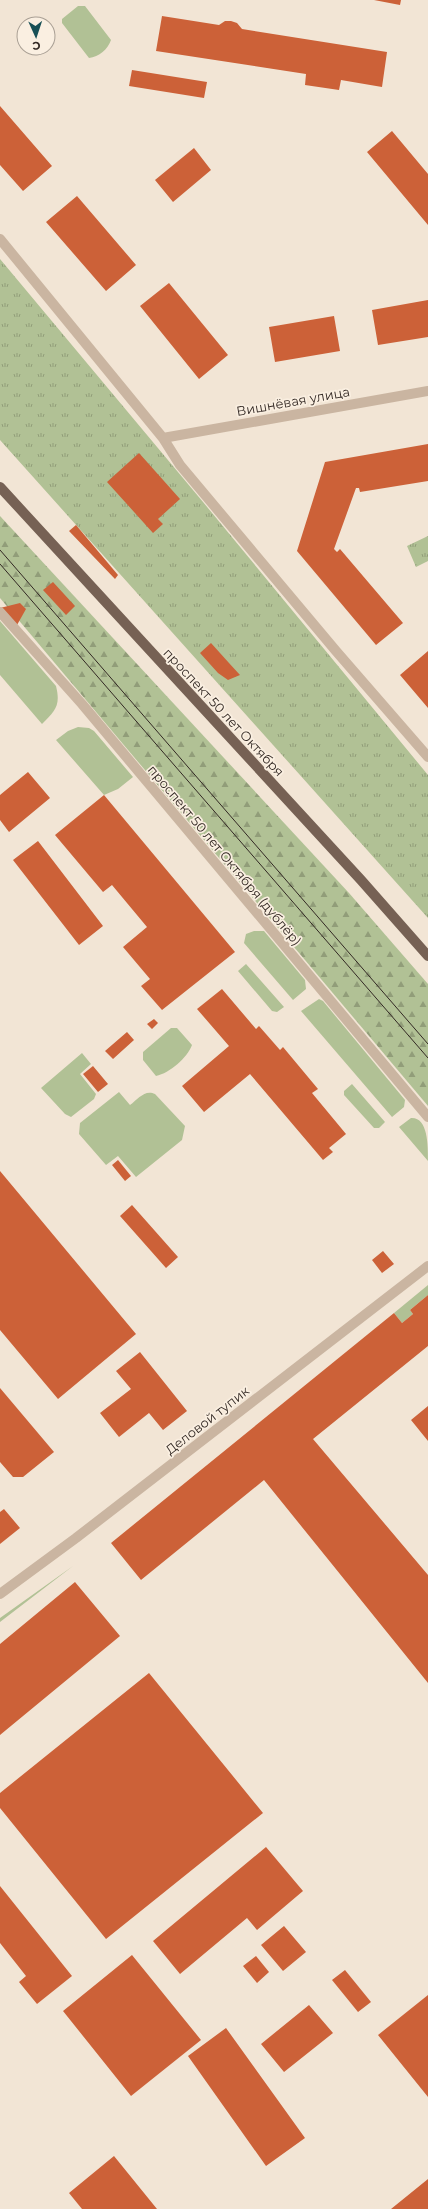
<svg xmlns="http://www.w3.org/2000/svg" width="428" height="2209" viewBox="0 0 428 2209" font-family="Montserrat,sans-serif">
	<defs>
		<pattern id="forest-firs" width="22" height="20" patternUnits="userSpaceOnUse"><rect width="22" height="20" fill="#b1c195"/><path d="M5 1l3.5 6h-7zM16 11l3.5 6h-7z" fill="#919d79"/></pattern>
		<pattern id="park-tufts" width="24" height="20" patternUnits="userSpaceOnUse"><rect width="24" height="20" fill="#b1c195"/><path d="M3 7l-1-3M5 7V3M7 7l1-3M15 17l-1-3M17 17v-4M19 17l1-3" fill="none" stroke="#919d79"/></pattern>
	</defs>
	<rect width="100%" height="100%" fill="#f2e5d5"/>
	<!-- grass -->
	<path fill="#b1c195" d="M 78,6 L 85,6 L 111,40 C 108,49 99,57 89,58 L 62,23 L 62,19 Z
		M 0,621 L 56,686 C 61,706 55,711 42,724 L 0,675 Z
		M 78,727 L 89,728 L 94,731 L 133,777 L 118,789 L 104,795 L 56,740 L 68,731 Z
		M 254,931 L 264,931 L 305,980 L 306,989 L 293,1000 L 244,943 L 246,934 Z
		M 246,964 L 284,1007 L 277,1012 L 272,1011 L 238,971 Z
		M 319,999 L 323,1001 L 405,1100 L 404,1107 L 392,1117 L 301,1011 Z
		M 171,1028 L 177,1028 L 192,1045 C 187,1058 170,1073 156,1076 L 143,1060 L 143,1052 Z
		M 82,1053 L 91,1064 L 80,1074 L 96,1094 L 94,1099 L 71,1117 L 65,1114 L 41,1088 Z
		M 352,1084 L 385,1122 L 379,1128 L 374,1128 L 344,1095 L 344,1091 Z
		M 119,1092 L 130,1105 C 138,1099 145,1089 155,1094 L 185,1126 L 182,1140 L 136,1177 L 118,1156 L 106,1165 L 79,1134 L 80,1123 Z
		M 411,1118 C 428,1117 428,1145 428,1161 L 399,1127 Z
		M 428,1285 L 428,1295 L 410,1310 L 413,1314 L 402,1323 L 394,1313 Z
		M 73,1566 L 0,1622 L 0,1618 Z"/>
	<!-- forest -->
	<path fill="url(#forest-firs)" d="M 0,516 L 349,893 L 428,984 L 428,1106 L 0,598 Z"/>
	<!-- park -->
	<path fill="url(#park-tufts)" d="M 0,259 L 203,502 L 428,775 L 428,918 L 0,440 Z
		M 428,536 L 428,561 L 416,567 L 407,546 Z"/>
	<!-- building -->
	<path fill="#cc6138" d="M 374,0 L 401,0 L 400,5 Z
		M 162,16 L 219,25 L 225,21 L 231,21 L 237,23 L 242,29 L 387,52 L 382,87 L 341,80 L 339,90 L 305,85 L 306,74 L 156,51 Z
		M 132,70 L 207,82 L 204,98 L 129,86 Z
		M 0,106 L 52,166 L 23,191 L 0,165 Z
		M 392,131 L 428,174 L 428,225 L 367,152 Z
		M 194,148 L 211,170 L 173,202 L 155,180 Z
		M 77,196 L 136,265 L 106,291 L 46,222 Z
		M 169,283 L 228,355 L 199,379 L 140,306 Z
		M 428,300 L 428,337 L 378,345 L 372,310 Z
		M 334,316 L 340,351 L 275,362 L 269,327 Z
		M 428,444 L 428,481 L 360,492 L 359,488 L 356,488 L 334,549 L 337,552 L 340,549 L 403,623 L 376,645 L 297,551 L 325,462 Z
		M 139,453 L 180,499 L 158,519 L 163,524 L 153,533 L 107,482 Z
		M 76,525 L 118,575 L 115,579 L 69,531 Z
		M 53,582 L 75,606 L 66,615 L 43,590 Z
		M 20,603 L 26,609 L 17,625 L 0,608 Z
		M 211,643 L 229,663 L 240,675 L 228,680 L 218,673 L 200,653 Z
		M 428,651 L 428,708 L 400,675 Z
		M 28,772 L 50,798 L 9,832 L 0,820 L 0,795 Z
		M 104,795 L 235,952 L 162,1010 L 141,986 L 150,979 L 123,947 L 147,927 L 112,885 L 103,892 L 55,835 Z
		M 38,841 L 103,926 L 79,945 L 13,860 Z
		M 222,989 L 256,1029 L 259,1026 L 280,1050 L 283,1047 L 318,1089 L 312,1093 L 346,1134 L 329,1148 L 333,1152 L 323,1160 L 250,1074 L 204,1112 L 182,1086 L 229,1046 L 197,1009 Z
		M 154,1019 L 158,1023 L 152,1029 L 147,1024 Z
		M 127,1032 L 134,1040 L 113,1059 L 105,1051 Z
		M 93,1066 L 108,1084 L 98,1092 L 83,1074 Z
		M 118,1160 L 131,1176 L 125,1181 L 112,1165 Z
		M 0,1171 L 136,1334 L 58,1399 L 0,1330 Z
		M 132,1205 L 178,1257 L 166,1268 L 120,1216 Z
		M 383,1251 L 394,1264 L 382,1273 L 372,1260 Z
		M 428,1295 L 428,1346 L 313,1439 L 428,1575 L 428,1683 L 264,1480 L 141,1580 L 111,1543 L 394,1313 L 402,1323 L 413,1314 L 410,1310 Z
		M 140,1352 L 187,1411 L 163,1430 L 149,1413 L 119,1437 L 100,1413 L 131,1389 L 116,1371 Z
		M 0,1388 L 54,1452 L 23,1477 L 13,1477 L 0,1462 Z
		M 428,1406 L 428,1441 L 411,1420 Z
		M 4,1509 L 20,1528 L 0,1544 L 0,1512 Z
		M 75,1582 L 120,1636 L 0,1735 L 0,1644 Z
		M 149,1673 L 263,1813 L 106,1939 L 0,1808 L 0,1793 Z
		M 266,1847 L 303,1891 L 257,1930 L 247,1918 L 180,1974 L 153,1941 Z
		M 0,1886 L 72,1976 L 37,2004 L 19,1982 L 26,1976 L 0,1943 Z
		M 284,1926 L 306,1952 L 283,1971 L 261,1945 Z
		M 132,1955 L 201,2040 L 131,2096 L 63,2011 Z
		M 256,1956 L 269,1972 L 257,1983 L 243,1966 Z
		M 345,1970 L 371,2002 L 358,2012 L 332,1980 Z
		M 428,1995 L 428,2097 L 378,2035 Z
		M 309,2005 L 333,2033 L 284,2072 L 261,2044 Z
		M 226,2028 L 305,2138 L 266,2166 L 188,2056 Z
		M 114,2156 L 157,2209 L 82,2209 L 69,2193 Z
		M 428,2179 L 428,2209 L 391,2209 Z"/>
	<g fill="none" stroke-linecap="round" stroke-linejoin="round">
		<!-- street -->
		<path stroke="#cab5a1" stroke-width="10" d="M 0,239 L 163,438 L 180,465 L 336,651 L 428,757
			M 163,438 L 428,391
			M 0,612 L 82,704 L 428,1117
			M 0,1594 L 76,1538 L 428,1266"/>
		<!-- primary -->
		<path stroke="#766154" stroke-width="10" d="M 0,487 L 361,880 L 428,956"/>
		<!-- tram -->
		<path stroke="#332924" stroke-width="1" d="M 0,550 L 428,1044
			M 0,564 L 428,1058"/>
	</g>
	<g text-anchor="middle" stroke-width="3.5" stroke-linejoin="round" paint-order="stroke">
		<!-- street labels -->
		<g font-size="13" fill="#332924" stroke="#faefe1">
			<text transform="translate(293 401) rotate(-10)" y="5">Вишнёвая улица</text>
			<text transform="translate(224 712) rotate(47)" y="5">проспект 50 лет Октября</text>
			<text transform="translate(225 855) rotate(50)" y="5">проспект 50 лет Октября (дублёр)</text>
			<text transform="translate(207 1420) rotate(-38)" y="5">Деловой тупик</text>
		</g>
	</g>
	<!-- north arrow -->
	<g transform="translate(36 36) rotate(177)"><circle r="19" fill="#faefe1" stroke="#aaa095"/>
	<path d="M0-3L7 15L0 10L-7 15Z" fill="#185056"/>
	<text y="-6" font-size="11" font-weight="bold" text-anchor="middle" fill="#332924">С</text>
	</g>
</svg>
